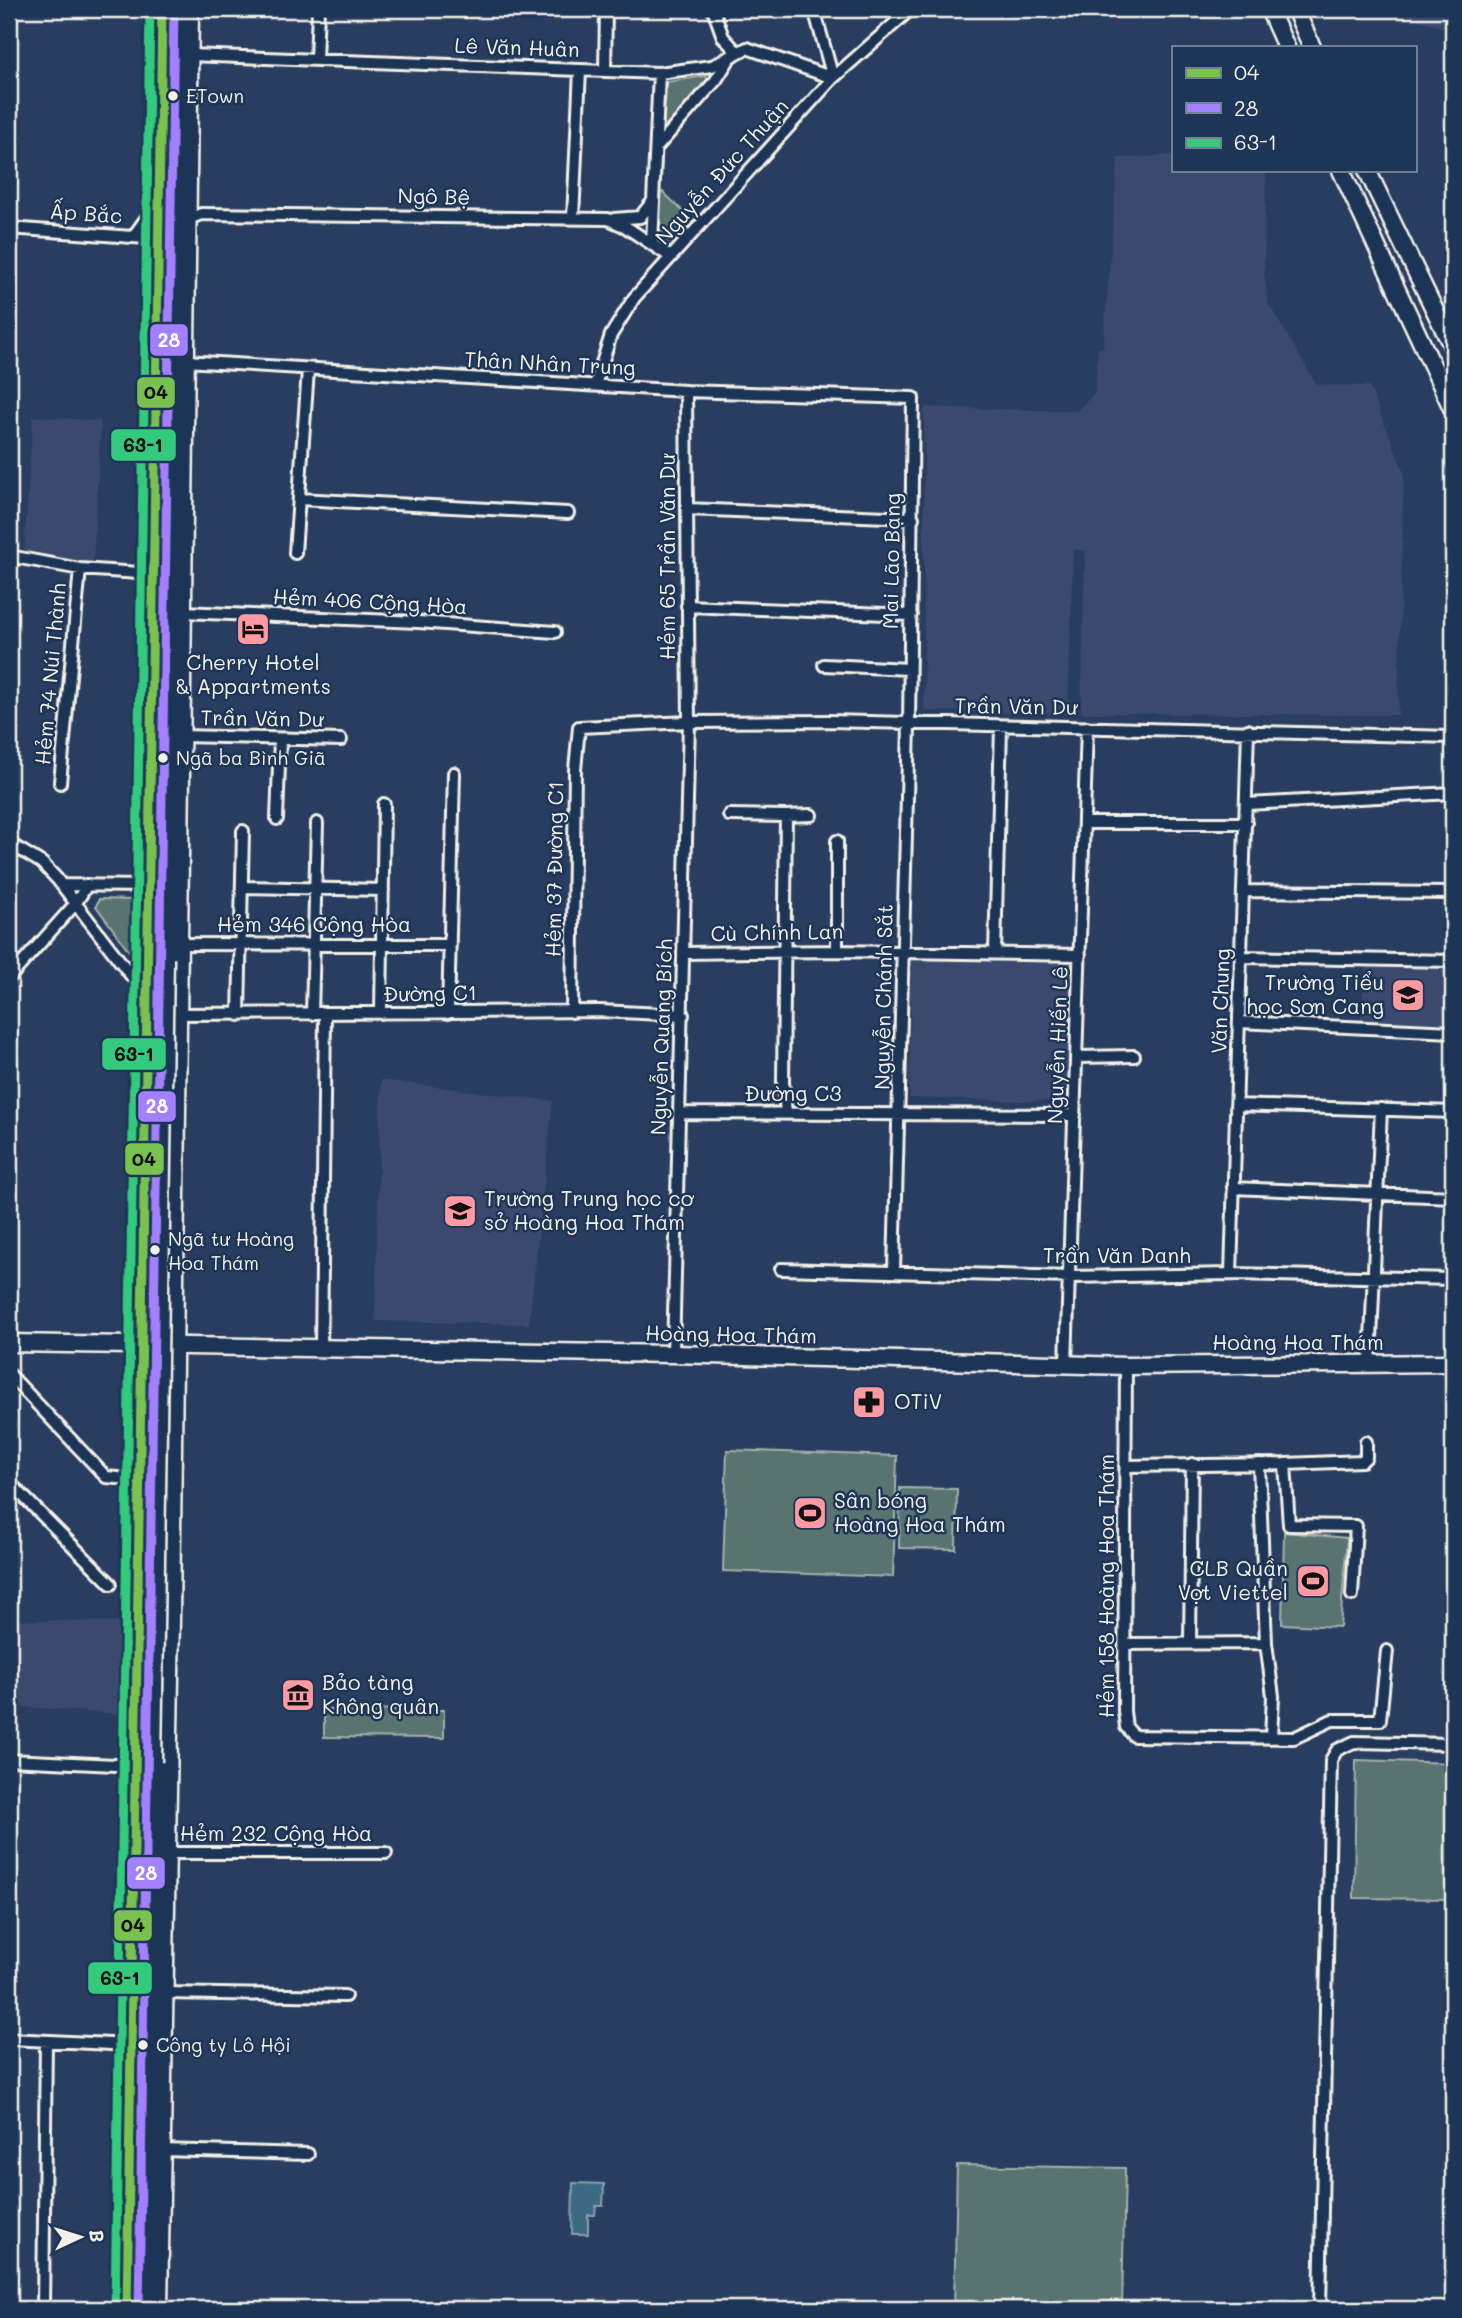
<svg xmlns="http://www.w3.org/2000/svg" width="1462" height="2318" viewBox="0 0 1462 2318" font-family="Mali,sans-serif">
	<rect width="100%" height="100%" fill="#283d60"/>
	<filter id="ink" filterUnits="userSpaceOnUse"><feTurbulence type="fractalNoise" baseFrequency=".0143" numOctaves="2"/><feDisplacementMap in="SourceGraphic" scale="14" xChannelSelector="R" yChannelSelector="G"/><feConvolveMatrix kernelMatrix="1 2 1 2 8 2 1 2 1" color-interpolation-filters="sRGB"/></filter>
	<g filter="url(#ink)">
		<!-- built -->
		<path fill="#3a4a6e" d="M 1387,9 L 1453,9 L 1453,31 Z
			M 1173,155 L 1173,170 L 1266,170 L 1264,271 L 1268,303 L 1317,385 L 1369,386 L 1404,472 L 1398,715 L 1081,713 L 1085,551 L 1073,549 L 1068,714 L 924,711 L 924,407 L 1076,411 L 1095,393 L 1098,348 L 1103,348 L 1118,158 Z
			M 33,416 L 101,421 L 93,563 L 24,552 Z
			M 911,955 L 1073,959 L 1068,1102 L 909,1098 Z
			M 1366,968 L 1453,968 L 1453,1027 L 1360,1022 Z
			M 381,1080 L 553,1101 L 529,1324 L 375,1321 Z
			M 12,1620 L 121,1622 L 120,1714 L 10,1706 Z"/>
		<!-- green -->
		<path fill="#597370" stroke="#a6b2ac" stroke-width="2" d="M 706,76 L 708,79 L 669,124 L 663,124 L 667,82 Z
			M 663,192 L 695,223 L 675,242 L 662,240 L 656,229 L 657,195 Z
			M 99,899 L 133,900 L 132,955 L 96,906 Z
			M 727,1450 L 897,1456 L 893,1577 L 723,1571 Z
			M 900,1488 L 957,1489 L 956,1549 L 899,1548 Z
			M 1284,1532 L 1347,1538 L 1340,1627 L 1282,1624 Z
			M 324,1709 L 444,1710 L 444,1738 L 324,1737 Z
			M 1356,1760 L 1453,1763 L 1451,1899 L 1354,1898 Z
			M 957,2165 L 1125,2168 L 1122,2309 L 954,2309 Z"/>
		<!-- water -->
		<path fill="#3e6a83" stroke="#87a0ab" stroke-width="2" d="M 573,2183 L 604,2184 L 603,2206 L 596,2206 L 595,2215 L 588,2215 L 588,2234 L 572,2234 Z"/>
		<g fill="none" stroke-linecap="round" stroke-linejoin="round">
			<!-- street casing -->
			<g stroke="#f4f1e8" stroke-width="16">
				<path id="street" d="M 713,9 L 723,37 L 736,51
					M 814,9 L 833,78
					M 189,55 L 659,73 L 712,66 L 747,48 L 833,78
					M 316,60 L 318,9
					M 605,71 L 606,9
					M 657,147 L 716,80 L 728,61
					M 573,218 L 580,70
					M 614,219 L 640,217 L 653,201 L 659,73
					M 187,220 L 201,214 L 608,219 L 626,227 L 671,257
					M 9,228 L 146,238 L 160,231
					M 133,237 L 158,202
					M 652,244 L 654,201
					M 185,361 L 686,391 L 913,398 L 909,725 L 894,1270
					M 595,385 L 611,335 L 634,298 L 833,78 L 911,9
					M 299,499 L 568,513
					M 687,509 L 913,518
					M 295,553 L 308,370
					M 9,556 L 80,569 L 154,574
					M 687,606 L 911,615
					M 183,612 L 418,622 L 555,632
					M 824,665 L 909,669
					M 181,736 L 341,740
					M 60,783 L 80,569
					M 1247,804 L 1453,793
					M 729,815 L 786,816
					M 277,819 L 280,739
					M 1084,823 L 1246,823
					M 837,841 L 837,951
					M 9,843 L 42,863 L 57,879 L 146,995
					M 63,885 L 148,886
					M 242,887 L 383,890
					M 1244,891 L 1453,893
					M 179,944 L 450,945
					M 684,953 L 837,951 L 1080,955
					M 995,953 L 1001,727
					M 1242,957 L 1453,961
					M 9,978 L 76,903 L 87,885
					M 572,1012 L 575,770 L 579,727 L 689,722 L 830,721 L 1453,737
					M 381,1013 L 384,804
					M 448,1013 L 454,773
					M 178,1014 L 600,1011 L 683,1015
					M 312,1014 L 317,823
					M 239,1015 L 243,831
					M 1239,1022 L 1453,1032
					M 1077,1057 L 1134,1056
					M 1236,1105 L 1453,1112
					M 679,1113 L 1075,1115
					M 786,1113 L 783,1082 L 786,816 L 811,815
					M 1233,1188 L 1453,1197
					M 781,1269 L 1070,1277 L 1231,1274 L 1453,1279
					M 1231,1274 L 1248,730
					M 321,1349 L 325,1014
					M 673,1354 L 689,722 L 686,391
					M 1370,1363 L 1381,1109
					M 1066,1364 L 1087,727
					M 1126,1366 L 1124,1711 L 1126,1727 L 1134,1736 L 1294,1738 L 1332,1720 L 1380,1720 L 1387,1651
					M 9,1374 L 106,1477 L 140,1480
					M 1259,1464 L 1266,1643 L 1273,1696 L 1271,1738
					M 1285,1464 L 1362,1461 L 1366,1457 L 1366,1442
					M 1125,1466 L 1285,1464 L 1289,1525 L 1356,1526 L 1352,1595
					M 9,1482 L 111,1584
					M 1125,1644 L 1266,1643
					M 1190,1644 L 1192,1464
					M 9,1760 L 137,1766
					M 167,1853 L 386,1853
					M 163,1993 L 345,1996
					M 9,2039 L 131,2045
					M 160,2150 L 308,2154
					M 43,2309 L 46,2041
					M 1320,2309 L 1331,1760 L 1337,1750 L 1354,1742 L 1453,1744"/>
			</g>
			<!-- secondary casing -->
			<g stroke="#f4f1e8" stroke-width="21">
				<path id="secondary" d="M 1269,9 L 1286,47
					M 1295,9 L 1312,47
					M 1341,170 L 1453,410
					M 1367,170 L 1453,348
					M 9,1343 L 673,1354 L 1126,1366 L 1453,1363"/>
			</g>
			<!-- primary casing -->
			<g stroke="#f4f1e8" stroke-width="23">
				<path id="primary" d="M 164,958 L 176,9
					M 127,2309 L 162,9
					M 142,2309 L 152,1762
					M 158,2309 L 170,1618 L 189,9"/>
			</g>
			<!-- street -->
			<use href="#street" stroke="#1d3557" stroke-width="10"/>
			<!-- secondary -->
			<use href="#secondary" stroke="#1d3557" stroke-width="16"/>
			<!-- primary -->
			<use href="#primary" stroke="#1d3557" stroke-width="18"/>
			<!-- primary-bridge casing -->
			<g stroke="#f4f1e8" stroke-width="23" stroke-linecap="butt">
				<path id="primary-bridge" d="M 152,1762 L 164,958"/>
			</g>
			<!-- primary-bridge -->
			<use href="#primary-bridge" stroke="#1d3557" stroke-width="18"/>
			<!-- bus-1 casing -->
			<g stroke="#1d3557" stroke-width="14">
				<path id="bus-1" d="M 127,2309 L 162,9"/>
			</g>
			<!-- bus-2 casing -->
			<g stroke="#1d3557" stroke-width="14">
				<path id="bus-2" d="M 139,2309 L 174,9"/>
			</g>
			<!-- bus-3 casing -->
			<g stroke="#1d3557" stroke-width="14">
				<path id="bus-3" d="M 115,2309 L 150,9"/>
			</g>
			<!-- bus-1 -->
			<use href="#bus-1" stroke="#79c250" stroke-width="9"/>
			<!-- bus-2 -->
			<use href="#bus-2" stroke="#a380ff" stroke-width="9"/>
			<!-- bus-3 -->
			<use href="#bus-3" stroke="#33ca7d" stroke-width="9"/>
		</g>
	</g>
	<!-- icons -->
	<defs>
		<g id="hotel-square" transform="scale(1.75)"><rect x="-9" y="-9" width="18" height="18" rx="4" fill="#ff9aa2" stroke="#1d3557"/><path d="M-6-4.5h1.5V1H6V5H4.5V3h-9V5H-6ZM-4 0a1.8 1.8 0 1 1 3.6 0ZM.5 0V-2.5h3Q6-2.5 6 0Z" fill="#111"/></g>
		<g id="school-square" transform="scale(1.75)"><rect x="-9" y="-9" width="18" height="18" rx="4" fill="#ff9aa2" stroke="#1d3557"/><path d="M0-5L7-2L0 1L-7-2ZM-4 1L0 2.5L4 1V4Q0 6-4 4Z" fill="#111"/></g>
		<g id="pharmacy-square" transform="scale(1.75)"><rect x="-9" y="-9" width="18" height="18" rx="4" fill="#ff9aa2" stroke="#1d3557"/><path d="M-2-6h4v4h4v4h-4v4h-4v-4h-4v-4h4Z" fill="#111"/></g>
		<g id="stadium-square" transform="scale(1.75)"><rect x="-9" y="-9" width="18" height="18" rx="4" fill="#ff9aa2" stroke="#1d3557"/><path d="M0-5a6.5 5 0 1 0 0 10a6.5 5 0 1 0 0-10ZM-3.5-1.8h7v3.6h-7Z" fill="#111"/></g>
		<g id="museum-square" transform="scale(1.75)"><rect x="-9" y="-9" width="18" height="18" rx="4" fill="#ff9aa2" stroke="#1d3557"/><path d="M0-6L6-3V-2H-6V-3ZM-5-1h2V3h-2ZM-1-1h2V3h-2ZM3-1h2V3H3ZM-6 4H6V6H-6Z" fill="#111"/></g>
	</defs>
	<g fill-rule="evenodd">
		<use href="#hotel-square" x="253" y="629"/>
		<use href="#school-square" x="1408" y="995"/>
		<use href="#school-square" x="460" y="1211"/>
		<use href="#pharmacy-square" x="869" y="1402"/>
		<use href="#stadium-square" x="810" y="1513"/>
		<use href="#stadium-square" x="1313" y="1581"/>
		<use href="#museum-square" x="298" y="1695"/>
	</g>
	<!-- markers -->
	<g fill="#f4f1e8" stroke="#1d3557" stroke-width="2.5">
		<circle cx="173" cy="96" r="6"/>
		<circle cx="163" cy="758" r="6"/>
		<circle cx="155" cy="1250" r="6"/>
		<circle cx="143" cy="2045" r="6"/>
	</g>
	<g text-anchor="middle" stroke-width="5" stroke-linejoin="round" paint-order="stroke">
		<!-- bus labels -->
		<g font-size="19" fill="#f4f1e8" stroke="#1d3557" text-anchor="start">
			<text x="186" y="103">ETown</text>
			<text x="176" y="765">Ngã ba Bình Giã</text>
			<text x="168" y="1246">Ngã tư Hoàng<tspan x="168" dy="24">Hoa Thám</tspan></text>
			<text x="156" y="2052">Công ty Lô Hội</text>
		</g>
		<!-- street labels -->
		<g font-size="21" fill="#f4f1e8" stroke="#1d3557">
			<text transform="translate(517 48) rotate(2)" y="7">Lê Văn Huân</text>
			<text transform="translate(722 172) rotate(-48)" y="7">Nguyễn Đức Thuận</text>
			<text transform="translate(434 197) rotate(1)" y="7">Ngô Bệ</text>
			<text transform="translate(86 214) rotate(4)" y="7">Ấp Bắc</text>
			<text transform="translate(550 364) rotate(3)" y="7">Thân Nhân Trung</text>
			<text transform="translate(668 557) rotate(-90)" y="7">Hẻm 65 Trần Văn Dư</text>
			<text transform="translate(892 561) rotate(-89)" y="7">Mai Lão Bạng</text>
			<text transform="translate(370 602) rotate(3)" y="7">Hẻm 406 Cộng Hòa</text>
			<text transform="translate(51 674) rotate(-85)" y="7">Hẻm 74 Núi Thành</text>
			<text transform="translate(1016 707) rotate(1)" y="7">Trần Văn Dư</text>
			<text transform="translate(262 719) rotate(1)" y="7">Trần Văn Dư</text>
			<text transform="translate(555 869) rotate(-89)" y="7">Hẻm 37 Đường C1</text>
			<text x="314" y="932">Hẻm 346 Cộng Hòa</text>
			<text transform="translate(777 933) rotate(-1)" y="7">Cù Chính Lan</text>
			<text transform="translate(430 994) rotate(-1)" y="7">Đường C1</text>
			<text transform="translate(884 997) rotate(-89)" y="7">Nguyễn Chánh Sắt</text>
			<text transform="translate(1221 1001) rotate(-88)" y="7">Văn Chung</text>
			<text transform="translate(662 1037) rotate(-88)" y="7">Nguyễn Quang Bích</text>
			<text transform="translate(1058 1045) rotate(-88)" y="7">Nguyễn Hiến Lê</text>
			<text x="793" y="1101">Đường C3</text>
			<text x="1117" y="1263">Trần Văn Danh</text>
			<text transform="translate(731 1335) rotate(1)" y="7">Hoàng Hoa Thám</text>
			<text x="1298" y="1350">Hoàng Hoa Thám</text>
			<text transform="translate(1107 1586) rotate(-90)" y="7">Hẻm 158 Hoàng Hoa Thám</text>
			<text x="276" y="1841">Hẻm 232 Cộng Hòa</text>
		</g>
		<!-- poi labels -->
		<g font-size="21" fill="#f4f1e8" stroke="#1d3557" text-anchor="start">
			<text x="253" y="670" text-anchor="middle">Cherry Hotel<tspan x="253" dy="24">&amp; Appartments</tspan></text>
			<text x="1384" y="990" text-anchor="end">Trường Tiểu<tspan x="1384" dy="24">học Sơn Cang</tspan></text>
			<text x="484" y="1206">Trường Trung học cơ<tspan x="484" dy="24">sở Hoàng Hoa Thám</tspan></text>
			<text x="894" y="1409">OTiV</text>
			<text x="834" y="1508">Sân bóng<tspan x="834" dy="24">Hoàng Hoa Thám</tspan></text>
			<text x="1288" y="1576" text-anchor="end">CLB Quần<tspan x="1288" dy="24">Vợt Viettel</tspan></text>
			<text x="322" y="1690">Bảo tàng<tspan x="322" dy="24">Không quân</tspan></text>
		</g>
	</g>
	<g stroke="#1d3557" stroke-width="2.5">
		<rect x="149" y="323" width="40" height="34" rx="7" fill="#a380ff"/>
		<rect x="136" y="376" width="40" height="33" rx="7" fill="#79c250"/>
		<rect x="110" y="428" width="67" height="34" rx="7" fill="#33ca7d"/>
		<rect x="101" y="1037" width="66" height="34" rx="7" fill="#33ca7d"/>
		<rect x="137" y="1090" width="40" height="33" rx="7" fill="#a380ff"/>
		<rect x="124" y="1142" width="41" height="34" rx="7" fill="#79c250"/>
		<rect x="126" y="1856" width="40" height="34" rx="7" fill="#a380ff"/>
		<rect x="113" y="1909" width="40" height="33" rx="7" fill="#79c250"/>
		<rect x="87" y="1961" width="66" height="34" rx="7" fill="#33ca7d"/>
	</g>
	<g font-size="19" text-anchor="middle" font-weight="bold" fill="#fff">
		<text x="169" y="347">28</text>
		<text x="157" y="1113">28</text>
		<text x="146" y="1880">28</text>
	</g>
	<g font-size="19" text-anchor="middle" font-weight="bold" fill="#111">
		<text x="156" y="399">04</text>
		<text x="143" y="452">63-1</text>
		<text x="134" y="1061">63-1</text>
		<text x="144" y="1166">04</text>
		<text x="133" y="1932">04</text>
		<text x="120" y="1985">63-1</text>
	</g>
	<!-- margin -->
	<rect width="1462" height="2318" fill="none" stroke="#1d3557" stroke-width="35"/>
	<rect x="18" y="18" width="1427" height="2283" fill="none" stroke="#f4f1e8" stroke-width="2.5" filter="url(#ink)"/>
	<!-- legend -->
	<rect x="1172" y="46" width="245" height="126" fill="#1d3557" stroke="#738091" stroke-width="2"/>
	<rect x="1186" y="68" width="35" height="10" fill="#79c250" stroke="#738091" stroke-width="2"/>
	<text x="1234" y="80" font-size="21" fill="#f4f1e8">04</text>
	<rect x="1186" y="103" width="35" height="10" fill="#a380ff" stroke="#738091" stroke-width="2"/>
	<text x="1234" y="116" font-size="21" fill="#f4f1e8">28</text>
	<rect x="1186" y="138" width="35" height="10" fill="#33ca7d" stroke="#738091" stroke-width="2"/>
	<text x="1234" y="150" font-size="21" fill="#f4f1e8">63-1</text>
	<!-- north arrow -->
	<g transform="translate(80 2237) rotate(86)" stroke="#1d3557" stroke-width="5" paint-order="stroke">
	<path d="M0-5L12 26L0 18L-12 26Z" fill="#f4f1e8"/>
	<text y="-10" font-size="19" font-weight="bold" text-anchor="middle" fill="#f4f1e8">B</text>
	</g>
</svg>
